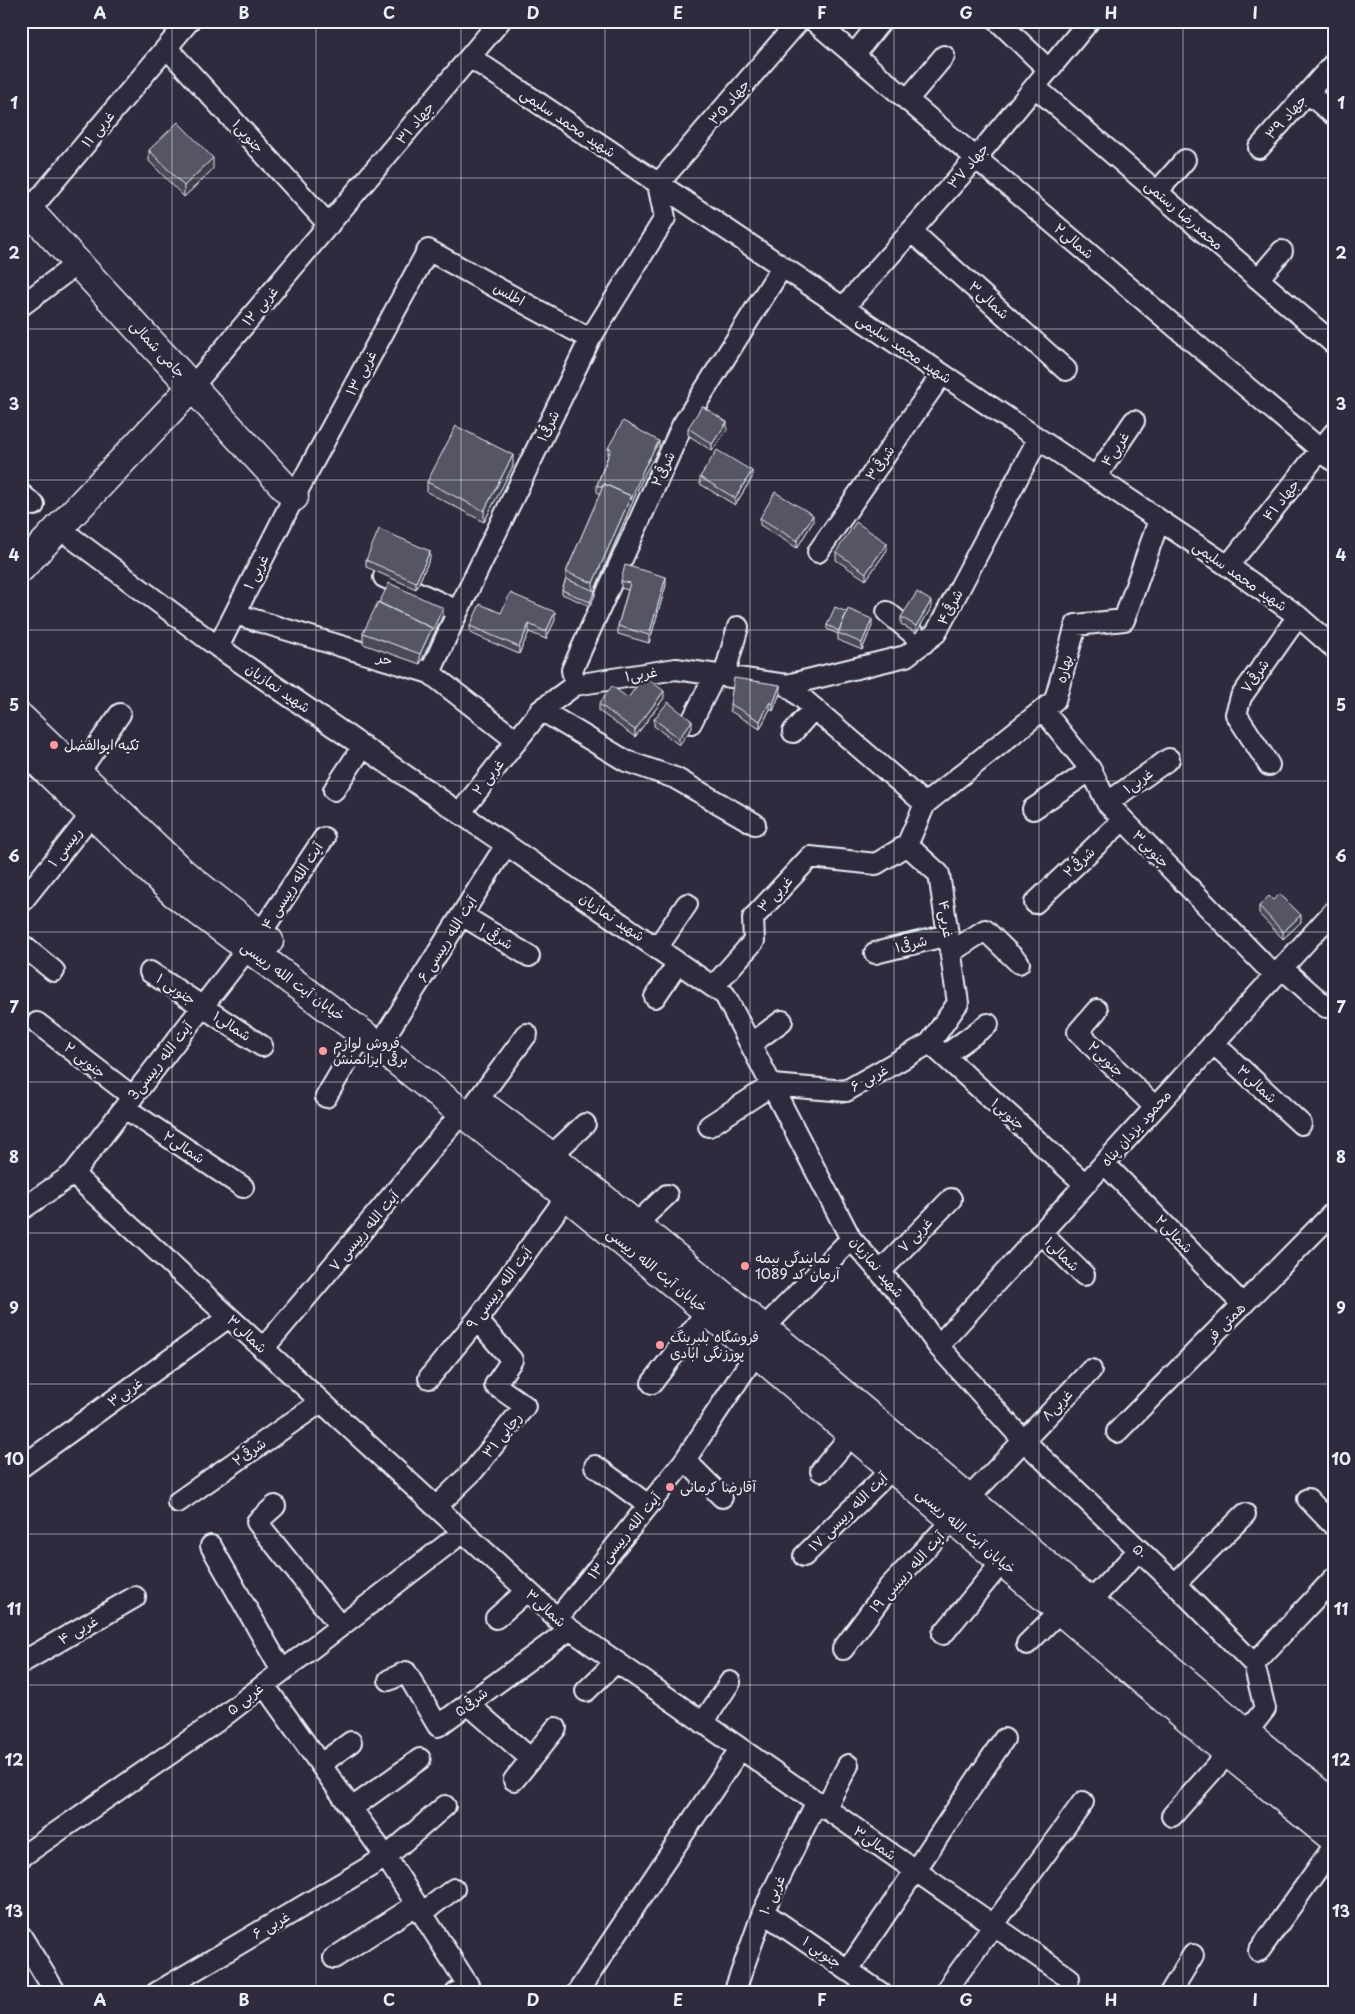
<svg xmlns="http://www.w3.org/2000/svg" width="1355" height="2014" viewBox="0 0 1355 2014" font-family="'Playpen Sans','Playpen Sans Arabic',sans-serif">
	<rect width="100%" height="100%" fill="#2f2a3d"/>
	<filter id="ink" filterUnits="userSpaceOnUse"><feTurbulence type="fractalNoise" baseFrequency=".02" numOctaves="2"/><feDisplacementMap in="SourceGraphic" scale="10" xChannelSelector="R" yChannelSelector="G"/><feConvolveMatrix kernelMatrix="1 2 1 2 8 2 1 2 1" color-interpolation-filters="sRGB"/></filter>
	<g filter="url(#ink)">
		<g fill="none" stroke-linecap="round" stroke-linejoin="round">
			<!-- street casing -->
			<g stroke="#e8f1f8" stroke-width="24">
				<path id="street" d="M 814,21 L 1334,461
					M 998,21 L 1049,70
					M 167,48 L 329,225
					M 854,55 L 881,21
					M 470,57 L 1228,566 L 1298,616 L 1334,648
					M 1035,87 L 1334,344
					M 1308,93 L 1334,115
					M 907,100 L 944,56
					M 1259,148 L 1334,63
					M 1157,192 L 1185,160
					M 29,211 L 189,21
					M 911,231 L 1066,370
					M 1258,279 L 1282,251
					M 21,306 L 78,263
					M 843,308 L 976,158 L 1089,21
					M 192,387 L 500,21
					M 1096,477 L 1134,421
					M 21,494 L 34,505
					M 59,528 L 218,647 L 725,995 L 851,1239 L 908,1304 L 938,1346 L 1023,1440 L 1175,1584 L 1254,1664
					M 818,552 L 942,374
					M 1228,566 L 1334,433
					M 384,577 L 458,611
					M 887,612 L 924,643
					M 235,614 L 430,673 L 517,741
					M 218,647 L 294,497 L 428,250 L 590,339
					M 430,673 L 458,611 L 590,339 L 665,218 L 658,184 L 799,21
					M 724,676 L 738,627
					M 575,685 L 572,670 L 682,426 L 782,267
					M 787,685 L 925,804
					M 541,710 L 626,761 L 675,778 L 755,824
					M 1043,710 L 1091,770 L 1107,803 L 1275,976
					M 691,723 L 715,675
					M 793,732 L 814,708
					M 1269,765 L 1236,714 L 1241,697 L 1298,616
					M 78,773 L 120,714
					M 334,790 L 363,746
					M 1107,803 L 1169,759
					M 1033,809 L 1091,770
					M 460,813 L 541,710 L 575,685 L 676,669 L 787,685 L 906,656 L 936,633 L 1038,439
					M 21,903 L 91,815
					M 1035,903 L 1123,820
					M 462,915 L 529,956
					M 260,934 L 324,838
					M 21,944 L 54,971
					M 657,948 L 687,904
					M 951,952 L 985,930 L 1019,963
					M 875,953 L 948,935
					M 1282,968 L 1326,1007
					M 150,972 L 262,1046
					M 713,987 L 754,941 L 753,918 L 810,857 L 876,864 L 907,845
					M 655,997 L 678,963
					M 1097,1010 L 1078,1032 L 1155,1107
					M 37,1023 L 133,1097
					M 387,1033 L 506,845
					M 930,1043 L 1085,1184
					M 1213,1043 L 1301,1124
					M 751,1044 L 782,1021
					M 944,1056 L 988,1024
					M 326,1097 L 363,1034
					M 477,1101 L 527,1034
					M 125,1108 L 243,1187
					M 709,1126 L 772,1085 L 846,1091 L 930,1043 L 958,1003 L 939,874 L 907,845 L 925,804 L 1055,700 L 1076,625 L 1124,620 L 1159,520
					M 551,1156 L 585,1124
					M 1104,1163 L 1243,1305
					M 73,1174 L 568,1628 L 1069,1978
					M 21,1210 L 73,1174 L 248,948
					M 635,1225 L 667,1195
					M 1041,1233 L 1084,1275
					M 880,1272 L 951,1199
					M 763,1329 L 851,1239
					M 938,1346 L 1334,911
					M 263,1349 L 463,1111
					M 429,1378 L 477,1320 L 567,1196
					M 652,1383 L 707,1311
					M 1117,1432 L 1334,1212
					M 685,1460 L 722,1497
					M 595,1466 L 648,1505
					M 21,1467 L 229,1317
					M 821,1471 L 852,1434
					M 969,1498 L 1091,1370
					M 1308,1499 L 1334,1526
					M 178,1502 L 321,1402
					M 275,1506 L 257,1522 L 340,1626
					M 436,1507 L 473,1471 L 525,1406 L 495,1385 L 512,1360 L 477,1320
					M 211,1546 L 282,1671
					M 804,1556 L 892,1469
					M 1175,1584 L 1245,1514
					M 1090,1602 L 1139,1550
					M 496,1618 L 527,1591
					M 557,1619 L 685,1460 L 756,1353
					M 943,1634 L 1002,1562
					M 1027,1644 L 1061,1610
					M 843,1649 L 889,1587 L 954,1519
					M 21,1663 L 135,1597
					M 1254,1664 L 1334,1578
					M 389,1680 L 406,1672 L 438,1726 L 569,1630
					M 264,1685 L 386,1857 L 468,1985 L 456,1993
					M 586,1691 L 616,1662
					M 468,1704 L 531,1759
					M 703,1723 L 730,1682
					M 1246,1733 L 1265,1709 L 1254,1664
					M 321,1764 L 351,1742
					M 514,1780 L 556,1728
					M 352,1808 L 420,1759
					M 825,1809 L 848,1765
					M 1172,1816 L 1228,1753
					M 21,1857 L 216,1722 L 463,1532
					M 763,1912 L 881,1993
					M 422,1913 L 454,1889
					M 21,1936 L 56,1993
					M 1259,1951 L 1334,1846
					M 334,1958 L 416,1905
					M 848,1970 L 1004,1739
					M 156,1993 L 386,1857 L 445,1806
					M 577,1993 L 740,1749
					M 734,1993 L 763,1912 L 817,1801
					M 944,1993 L 1083,1802
					M 1170,1993 L 1193,1955"/>
			</g>
			<!-- secondary casing -->
			<g stroke="#e8f1f8" stroke-width="31">
				<path id="secondary" d="M 21,202 L 294,497
					M 21,568 L 192,387
					M 21,718 L 183,873 L 269,941
					M 21,746 L 174,893 L 363,1034 L 567,1196 L 707,1311 L 1228,1753 L 1334,1839
					M 489,1110 L 551,1156 L 816,1371 L 1246,1733 L 1334,1805"/>
			</g>
			<!-- street -->
			<use href="#street" stroke="#2f2a3d" stroke-width="20"/>
			<!-- secondary -->
			<use href="#secondary" stroke="#2f2a3d" stroke-width="28"/>
		</g>
		<!-- wall -->
		<path fill="#4b4957" stroke="#e8f1f8" d="M 149,150 L 213,169 L 184,197 L 149,161 Z
			M 688,428 L 727,430 L 712,451 L 688,435 Z
			M 608,448 L 659,449 L 644,475 L 595,591 L 595,595 L 590,606 L 562,594 L 562,590 L 566,579 L 566,572 L 600,494 L 597,492 L 597,485 L 608,455 Z
			M 513,466 L 484,522 L 427,492 L 427,482 Z
			M 700,477 L 752,478 L 735,505 L 700,484 Z
			M 760,518 L 813,522 L 797,548 L 760,525 Z
			M 887,550 L 866,580 L 836,560 L 836,552 Z
			M 430,558 L 416,589 L 366,567 L 366,560 Z
			M 621,581 L 666,585 L 649,643 L 618,634 L 618,626 L 628,590 L 621,588 Z
			M 931,608 L 916,633 L 901,624 L 901,617 Z
			M 501,613 L 555,620 L 546,639 L 529,632 L 519,654 L 470,633 L 470,626 Z
			M 443,615 L 420,664 L 363,644 L 363,633 Z
			M 827,625 L 872,626 L 862,650 L 838,640 L 838,634 L 827,629 Z
			M 780,693 L 773,711 L 770,709 L 760,729 L 730,711 L 730,704 Z
			M 628,698 L 664,698 L 635,737 L 599,711 L 599,704 Z
			M 654,719 L 692,728 L 679,745 L 654,726 Z
			M 1273,900 L 1301,922 L 1283,939 L 1259,914 L 1259,906 Z"/>
		<!-- shaded-wall -->
		<path fill="#3d3c47" stroke="#e8f1f8" d="M 213,158 L 213,169 L 184,197 L 184,186 Z
			M 727,422 L 727,430 L 712,451 L 712,444 Z
			M 659,441 L 659,449 L 644,475 L 593,594 L 593,583 L 631,496 L 644,468 Z
			M 513,455 L 513,466 L 484,522 L 484,511 Z
			M 752,471 L 752,478 L 735,505 L 735,498 Z
			M 813,515 L 813,522 L 797,548 L 797,541 Z
			M 887,543 L 887,550 L 866,580 L 866,573 Z
			M 430,551 L 430,558 L 416,589 L 416,582 Z
			M 666,577 L 666,585 L 649,643 L 649,635 Z
			M 595,591 L 595,595 L 590,606 L 590,602 Z
			M 931,601 L 931,608 L 916,633 L 916,626 Z
			M 443,608 L 443,615 L 420,664 L 420,654 L 432,628 Z
			M 555,612 L 555,620 L 546,639 L 546,632 Z
			M 872,619 L 872,626 L 862,650 L 862,643 Z
			M 529,624 L 529,632 L 519,654 L 519,647 Z
			M 780,685 L 780,693 L 773,711 L 773,704 Z
			M 664,691 L 664,698 L 635,737 L 635,730 Z
			M 770,702 L 770,709 L 760,729 L 760,721 Z
			M 692,721 L 692,728 L 679,745 L 679,738 Z
			M 1301,915 L 1301,922 L 1283,939 L 1283,932 Z"/>
		<!-- building -->
		<path fill="#575565" stroke="#e8f1f8" d="M 178,122 L 213,158 L 184,186 L 149,150 Z
			M 702,406 L 727,422 L 712,444 L 688,428 Z
			M 623,421 L 659,441 L 644,468 L 631,500 L 631,496 L 604,484 L 602,487 L 597,485 L 611,449 L 608,448 Z
			M 456,426 L 513,455 L 484,511 L 427,482 Z
			M 717,450 L 752,471 L 735,498 L 700,477 Z
			M 604,484 L 631,496 L 593,583 L 566,572 Z
			M 775,492 L 813,515 L 797,541 L 760,518 Z
			M 856,522 L 887,543 L 866,573 L 836,552 Z
			M 379,529 L 430,551 L 416,582 L 366,560 Z
			M 625,565 L 666,577 L 649,635 L 618,626 L 630,583 L 621,581 Z
			M 566,579 L 595,591 L 590,602 L 562,590 Z
			M 389,583 L 443,608 L 432,631 L 432,628 L 379,603 Z
			M 917,592 L 931,601 L 916,626 L 901,617 Z
			M 510,593 L 555,612 L 546,632 L 529,624 L 519,647 L 470,626 L 480,604 L 501,613 Z
			M 378,602 L 432,628 L 420,654 L 363,633 Z
			M 835,607 L 847,612 L 839,631 L 827,625 Z
			M 848,609 L 872,619 L 862,643 L 838,633 Z
			M 644,676 L 664,691 L 635,730 L 599,704 L 612,686 L 628,698 Z
			M 734,678 L 780,685 L 773,704 L 770,702 L 760,721 L 730,704 Z
			M 668,702 L 692,721 L 679,738 L 654,719 Z
			M 1280,894 L 1301,915 L 1283,932 L 1259,906 L 1269,896 L 1273,900 Z"/>
	</g>
	<!-- grid -->
	<path fill="none" stroke="#e8f1f8" stroke-width="1" stroke-opacity="0.55" d="M 172,21 L 172,1993M 316,21 L 316,1993M 461,21 L 461,1993M 605,21 L 605,1993M 750,21 L 750,1993M 894,21 L 894,1993M 1039,21 L 1039,1993M 1183,21 L 1183,1993M 21,178 L 1334,178M 21,329 L 1334,329M 21,480 L 1334,480M 21,630 L 1334,630M 21,781 L 1334,781M 21,932 L 1334,932M 21,1082 L 1334,1082M 21,1233 L 1334,1233M 21,1384 L 1334,1384M 21,1534 L 1334,1534M 21,1685 L 1334,1685M 21,1836 L 1334,1836"/>
	<!-- markers -->
	<g fill="#ff9aa2" stroke="#2f2a3d" stroke-width="2">
		<circle cx="54" cy="745" r="5"/>
		<circle cx="323" cy="1051" r="5"/>
		<circle cx="745" cy="1266" r="5"/>
		<circle cx="660" cy="1345" r="5"/>
		<circle cx="670" cy="1487" r="5"/>
	</g>
	<g text-anchor="middle" stroke-width="5" stroke-linejoin="round" paint-order="stroke">
		<!-- street labels -->
		<g font-size="14" fill="#e8f1f8" stroke="#2f2a3d">
			<text transform="translate(729 102) rotate(-49)" y="5">جهاد ۳۵</text>
			<text transform="translate(1286 117) rotate(-48)" y="5">جهاد ۳۹</text>
			<text transform="translate(415 123) rotate(-50)" y="5">جهاد ۳۱</text>
			<text transform="translate(568 123) rotate(34)" y="5">شهید محمد سلیمی</text>
			<text transform="translate(98 129) rotate(-50)" y="5">غربی ۱۱</text>
			<text transform="translate(248 136) rotate(48)" y="5">جنوبی۱</text>
			<text transform="translate(968 166) rotate(-49)" y="5">جهاد ۳۷</text>
			<text transform="translate(1184 215) rotate(41)" y="5">محمدرضا رستمی</text>
			<text transform="translate(1074 241) rotate(40)" y="5">شمالی۲</text>
			<text transform="translate(509 294) rotate(29)" y="5">اطلس</text>
			<text transform="translate(989 300) rotate(42)" y="5">شمالی۳</text>
			<text transform="translate(260 306) rotate(-50)" y="5">غربی ۱۲</text>
			<text transform="translate(158 349) rotate(47)" y="5">جامی شمالی</text>
			<text transform="translate(904 349) rotate(34)" y="5">شهید محمد سلیمی</text>
			<text transform="translate(361 373) rotate(-62)" y="5">غربی ۱۳</text>
			<text transform="translate(548 426) rotate(-64)" y="5">شرقی۱</text>
			<text transform="translate(1115 449) rotate(-56)" y="5">غربی۴</text>
			<text transform="translate(880 463) rotate(-55)" y="5">شرقی۳</text>
			<text transform="translate(663 469) rotate(-65)" y="5">شرقی۲</text>
			<text transform="translate(1281 500) rotate(-51)" y="5">جهاد ۴۱</text>
			<text transform="translate(256 572) rotate(-63)" y="5">غربی ۱</text>
			<text transform="translate(1240 576) rotate(35)" y="5">شهید محمد سلیمی</text>
			<text transform="translate(950 607) rotate(-62)" y="5">شرقی۴</text>
			<text transform="translate(385 659) rotate(17)" y="5">حر</text>
			<text transform="translate(1064 669) rotate(-75)" y="5">بهاره</text>
			<text transform="translate(641 674) rotate(-9)" y="5">غربی۱</text>
			<text transform="translate(1255 676) rotate(-55)" y="5">شرقی۷</text>
			<text transform="translate(278 688) rotate(35)" y="5">شهید نمازیان</text>
			<text transform="translate(488 777) rotate(-52)" y="5">غربی ۲</text>
			<text transform="translate(1138 781) rotate(-36)" y="5">غربی۱</text>
			<text transform="translate(65 847) rotate(-52)" y="5">رییسی ۱</text>
			<text transform="translate(1151 849) rotate(46)" y="5">جنوبی۳</text>
			<text transform="translate(1079 862) rotate(-43)" y="5">شرقی۲</text>
			<text transform="translate(292 886) rotate(-57)" y="5">آیت الله رییسی ۴</text>
			<text transform="translate(775 894) rotate(-47)" y="5">غربی ۳</text>
			<text transform="translate(612 917) rotate(34)" y="5">شهید نمازیان</text>
			<text transform="translate(946 919) rotate(82)" y="5">غربی۴</text>
			<text transform="translate(496 936) rotate(32)" y="5">شرقی ۱</text>
			<text transform="translate(447 939) rotate(-58)" y="5">آیت الله رییسی ۶</text>
			<text transform="translate(911 944) rotate(-14)" y="5">شرقی۱</text>
			<text transform="translate(293 981) rotate(36)" y="5">خیابان آیت الله رییسی</text>
			<text transform="translate(176 989) rotate(34)" y="5">جنوبی ۱</text>
			<text transform="translate(232 1026) rotate(33)" y="5">شمالی۱</text>
			<text transform="translate(1106 1059) rotate(44)" y="5">جنوبی۲</text>
			<text transform="translate(85 1060) rotate(38)" y="5">جنوبی ۲</text>
			<text transform="translate(160 1061) rotate(-52)" y="5">آیت الله رییسی3</text>
			<text transform="translate(869 1078) rotate(-29)" y="5">غربی ۶</text>
			<text transform="translate(1257 1084) rotate(43)" y="5">شمالی۳</text>
			<text transform="translate(1008 1114) rotate(42)" y="5">جنوبی۱</text>
			<text transform="translate(1136 1128) rotate(-48)" y="5">محمود یزدان پناه</text>
			<text transform="translate(184 1147) rotate(34)" y="5">شمالی۲</text>
			<text transform="translate(364 1231) rotate(-50)" y="5">آیت الله رییسی ۷</text>
			<text transform="translate(1174 1234) rotate(46)" y="5">شمالی۲</text>
			<text transform="translate(915 1235) rotate(-46)" y="5">غربی ۷</text>
			<text transform="translate(1062 1254) rotate(45)" y="5">شمالی۱</text>
			<text transform="translate(877 1267) rotate(50)" y="5">شهید نمازیان</text>
			<text transform="translate(657 1270) rotate(39)" y="5">خیابان آیت الله رییسی</text>
			<text transform="translate(499 1288) rotate(-53)" y="5">آیت الله رییسی ۹</text>
			<text transform="translate(1226 1322) rotate(-45)" y="5">همتی فر</text>
			<text transform="translate(247 1334) rotate(43)" y="5">شمالی۳</text>
			<text transform="translate(125 1392) rotate(-36)" y="5">غربی۳</text>
			<text transform="translate(1057 1405) rotate(-46)" y="5">غربی۸</text>
			<text transform="translate(502 1435) rotate(-51)" y="5">رجایی ۳۱</text>
			<text transform="translate(249 1452) rotate(-35)" y="5">شرقی۲</text>
			<text transform="translate(848 1512) rotate(-45)" y="5">آیت الله رییسی ۱۷</text>
			<text transform="translate(966 1531) rotate(40)" y="5">خیابان آیت الله رییسی</text>
			<text transform="translate(624 1536) rotate(-51)" y="5">آیت الله رییسی ۱۳</text>
			<text transform="translate(1140 1551) rotate(44)" y="5">۵۰</text>
			<text transform="translate(907 1572) rotate(-48)" y="5">آیت الله رییسی ۱۹</text>
			<text transform="translate(546 1608) rotate(42)" y="5">شمالی۳</text>
			<text transform="translate(78 1630) rotate(-30)" y="5">غربی ۴</text>
			<text transform="translate(245 1699) rotate(-38)" y="5">غربی ۵</text>
			<text transform="translate(471 1702) rotate(-37)" y="5">شرقی۵</text>
			<text transform="translate(875 1843) rotate(35)" y="5">شمالی۳</text>
			<text transform="translate(772 1895) rotate(-65)" y="5">غربی ۱۰</text>
			<text transform="translate(271 1925) rotate(-30)" y="5">غربی ۶</text>
			<text transform="translate(822 1952) rotate(35)" y="5">جنوبی ۱</text>
		</g>
		<!-- poi labels -->
		<g font-size="14" fill="#e8f1f8" stroke="#2f2a3d" text-anchor="start">
			<text x="64" y="750">تکیه ابوالفضل</text>
			<text x="333" y="1048">فروش لوازم<tspan x="333" dy="16">برقی ایرانمنش</tspan></text>
			<text x="755" y="1263">نمایندگی بیمه<tspan x="755" dy="16">آرمان کد 1089</tspan></text>
			<text x="670" y="1342">فروشگاه بلبرینگ<tspan x="670" dy="16">پورزنگی ابادی</tspan></text>
			<text x="680" y="1492">آقارضا کرمانی</text>
		</g>
	</g>
	<!-- margin -->
	<rect width="1355" height="2014" fill="none" stroke="#2f2a3d" stroke-width="55"/>
	<rect x="28" y="28" width="1300" height="1958" fill="none" stroke="#e8f1f8" stroke-width="2"/>
	<g font-size="16" text-anchor="middle" font-weight="bold" fill="#e8f1f8">
		<text x="100" y="19">A</text>
		<text x="244" y="19">B</text>
		<text x="389" y="19">C</text>
		<text x="533" y="19">D</text>
		<text x="678" y="19">E</text>
		<text x="822" y="19">F</text>
		<text x="966" y="19">G</text>
		<text x="1111" y="19">H</text>
		<text x="1255" y="19">I</text>
		<text x="14" y="109">1</text>
		<text x="1341" y="109">1</text>
		<text x="14" y="259">2</text>
		<text x="1341" y="259">2</text>
		<text x="14" y="410">3</text>
		<text x="1341" y="410">3</text>
		<text x="14" y="561">4</text>
		<text x="1341" y="561">4</text>
		<text x="14" y="711">5</text>
		<text x="1341" y="711">5</text>
		<text x="14" y="862">6</text>
		<text x="1341" y="862">6</text>
		<text x="14" y="1013">7</text>
		<text x="1341" y="1013">7</text>
		<text x="14" y="1163">8</text>
		<text x="1341" y="1163">8</text>
		<text x="14" y="1314">9</text>
		<text x="1341" y="1314">9</text>
		<text x="14" y="1465">10</text>
		<text x="1341" y="1465">10</text>
		<text x="14" y="1615">11</text>
		<text x="1341" y="1615">11</text>
		<text x="14" y="1766">12</text>
		<text x="1341" y="1766">12</text>
		<text x="14" y="1917">13</text>
		<text x="1341" y="1917">13</text>
		<text x="100" y="2006">A</text>
		<text x="244" y="2006">B</text>
		<text x="389" y="2006">C</text>
		<text x="533" y="2006">D</text>
		<text x="678" y="2006">E</text>
		<text x="822" y="2006">F</text>
		<text x="966" y="2006">G</text>
		<text x="1111" y="2006">H</text>
		<text x="1255" y="2006">I</text>
	</g>
</svg>
